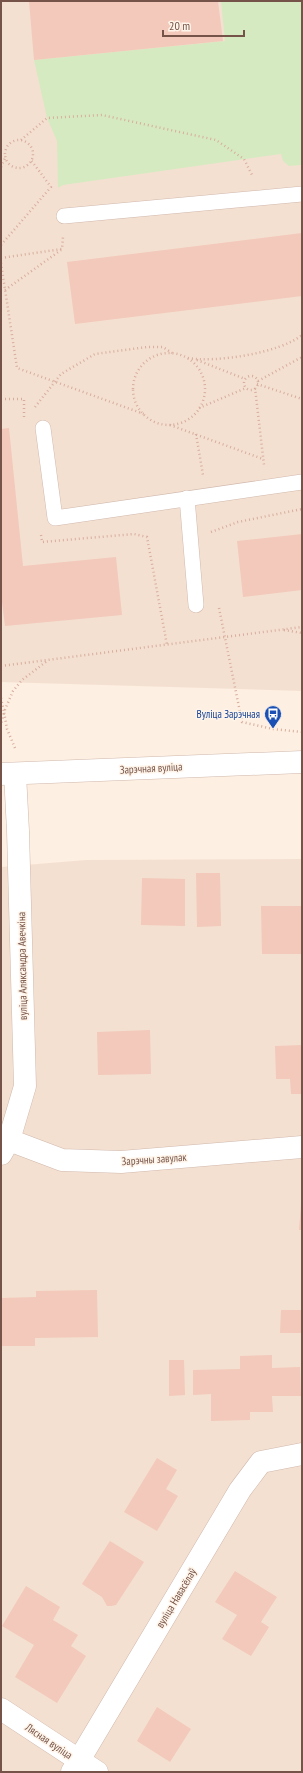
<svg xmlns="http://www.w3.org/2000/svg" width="303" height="1773" viewBox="0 0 303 1773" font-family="'PT Sans Narrow',sans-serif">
	<rect width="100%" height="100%" fill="#fdefe2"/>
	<!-- residential -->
	<path fill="#f4e0d1" d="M 1,1 L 302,1 L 302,691 L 1,682 Z
		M 302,859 L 302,1772 L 1,1772 L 1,867 L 86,860 Z"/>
	<!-- green -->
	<path fill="#d6eac1" d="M 221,1 L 302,1 L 301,165 L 289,166 L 283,161 L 281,154 L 63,185 L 58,188 L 57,141 L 47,118 L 34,60 L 225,41 Z"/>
	<!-- building -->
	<path fill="#f2c9ba" d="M 29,1 L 218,1 L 223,41 L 34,60 Z
		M 302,233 L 302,296 L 75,324 L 67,262 Z
		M 9,428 L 23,566 L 116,557 L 122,615 L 5,626 L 1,594 L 1,429 Z
		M 302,534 L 302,590 L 243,597 L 237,541 Z
		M 196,873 L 220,873 L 221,926 L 197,927 Z
		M 142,878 L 185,879 L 185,926 L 141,925 Z
		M 261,906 L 302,906 L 302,954 L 262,954 Z
		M 150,1030 L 151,1074 L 98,1075 L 97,1032 Z
		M 302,1045 L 302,1094 L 291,1094 L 290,1079 L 276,1079 L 275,1046 Z
		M 301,1205 L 302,1205 L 302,1230 L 299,1230 Z
		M 97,1290 L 98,1337 L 35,1338 L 35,1346 L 1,1346 L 1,1298 L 36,1297 L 36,1291 Z
		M 281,1310 L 302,1310 L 302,1333 L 280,1333 Z
		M 272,1355 L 272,1368 L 300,1367 L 301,1396 L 272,1396 L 273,1412 L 250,1412 L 250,1420 L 211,1421 L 211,1394 L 193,1395 L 193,1370 L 240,1369 L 240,1356 Z
		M 169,1360 L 184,1360 L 185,1395 L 169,1396 Z
		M 157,1458 L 177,1470 L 166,1489 L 178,1496 L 157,1531 L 124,1512 Z
		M 110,1541 L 144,1562 L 116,1605 L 111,1606 L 107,1606 L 102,1597 L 82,1584 Z
		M 235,1571 L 277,1597 L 261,1622 L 269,1627 L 251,1656 L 222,1639 L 237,1615 L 215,1602 Z
		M 26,1586 L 60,1607 L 53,1620 L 78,1635 L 71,1646 L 86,1656 L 57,1703 L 15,1677 L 34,1645 L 2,1626 Z
		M 157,1707 L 191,1729 L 170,1762 L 137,1741 Z"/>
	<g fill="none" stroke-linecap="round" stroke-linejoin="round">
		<!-- service casing -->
		<g stroke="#d0b8ac" stroke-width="16">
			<path id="service" d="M 64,216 L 302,194
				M 43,428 L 55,518 L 302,482
				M 187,498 L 196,605"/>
		</g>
		<!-- minor casing -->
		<g stroke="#d0b8ac" stroke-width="23">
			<path id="minor" d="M 9,1140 L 62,1160 L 121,1162 L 302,1147
				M 1,1154 L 9,1140 L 25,1086 L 18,831 L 15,774
				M 1,1709 L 97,1772
				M 72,1772 L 240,1490 L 261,1462 L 302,1454"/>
		</g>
		<!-- tertiary casing -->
		<g stroke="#d0b8ac" stroke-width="23">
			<path id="tertiary" d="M 1,774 L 302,762"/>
		</g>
		<!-- path -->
		<path stroke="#d7ad9d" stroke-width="2.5" stroke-dasharray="1 3" stroke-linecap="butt" d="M 21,140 L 47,118 L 102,115 L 216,140 L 244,159 L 253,177
			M5 154a14 14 0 1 1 28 0a14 14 0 1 1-28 0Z
			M 1,167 L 5,158
			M 1,245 L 51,187 L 31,160
			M 1,258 L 62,249 L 63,237
			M 1,263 L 17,368 L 144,414
			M 5,290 L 61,250
			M133 389a36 36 0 1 1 72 0a36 36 0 1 1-72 0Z
			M 188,358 C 215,363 280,353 302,335
			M 197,360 L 245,379
			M244 383a7 7 0 1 1 14 0a7 7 0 1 1-14 0Z
			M 258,381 L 302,357
			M 257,384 L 302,399
			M 255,388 L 264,465
			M 1,399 L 24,399 L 24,417
			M 35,407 L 61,374 L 95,354 L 147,347 L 163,347 L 172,353
			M 199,408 L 246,388
			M 170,425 L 263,459
			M 196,434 L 203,475
			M 211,532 L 238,522 L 302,509
			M 41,535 L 42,542 L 134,534 L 147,537 L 167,645
			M 219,608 L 242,722 L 273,729 L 302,732
			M 284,630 L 302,633
			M 1,666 L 302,627
			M 1,698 L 4,712 L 1,724
			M 15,748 L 7,729 L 4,712 L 13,691 L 22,680 L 47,661"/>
		<!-- service -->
		<use href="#service" stroke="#fff" stroke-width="15"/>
		<!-- minor -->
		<use href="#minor" stroke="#fff" stroke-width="22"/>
		<!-- tertiary -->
		<use href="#tertiary" stroke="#fff" stroke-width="22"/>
	</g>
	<!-- icons -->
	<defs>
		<g id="bus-pin" transform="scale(0.9)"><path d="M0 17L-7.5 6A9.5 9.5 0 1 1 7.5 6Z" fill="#1a4fb4" stroke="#fff4e9"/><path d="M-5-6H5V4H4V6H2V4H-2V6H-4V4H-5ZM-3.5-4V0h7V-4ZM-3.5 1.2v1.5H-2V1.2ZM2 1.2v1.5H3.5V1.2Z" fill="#fff"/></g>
	</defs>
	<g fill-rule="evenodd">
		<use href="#bus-pin" x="273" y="714"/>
	</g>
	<g text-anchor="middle" stroke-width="3" stroke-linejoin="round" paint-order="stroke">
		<!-- transit labels -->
		<g font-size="11" fill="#164399" stroke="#fff4e9" text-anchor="end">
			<text x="260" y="718">Вуліца Зарэчная</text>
		</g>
		<!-- street labels -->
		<g font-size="11" fill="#755348" stroke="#fff4e9">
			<text transform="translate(151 768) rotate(-3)" y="4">Зарэчная вуліца</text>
			<text transform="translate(22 966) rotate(-91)" y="4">вуліца Аляксандра Авечкіна</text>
			<text transform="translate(154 1159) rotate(-4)" y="4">Зарэчны завулак</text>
			<text transform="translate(176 1598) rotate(-59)" y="4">вуліца Навасёлаў</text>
			<text transform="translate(49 1741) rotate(34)" y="4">Лясная вуліца</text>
		</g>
	</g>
	<!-- border -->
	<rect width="303" height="1773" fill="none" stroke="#755348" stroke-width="4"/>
	<!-- scale -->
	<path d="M163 30v6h81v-6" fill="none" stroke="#755348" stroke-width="2"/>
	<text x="169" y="30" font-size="12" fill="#755348" stroke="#fff4e9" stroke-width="3" paint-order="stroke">20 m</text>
</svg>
